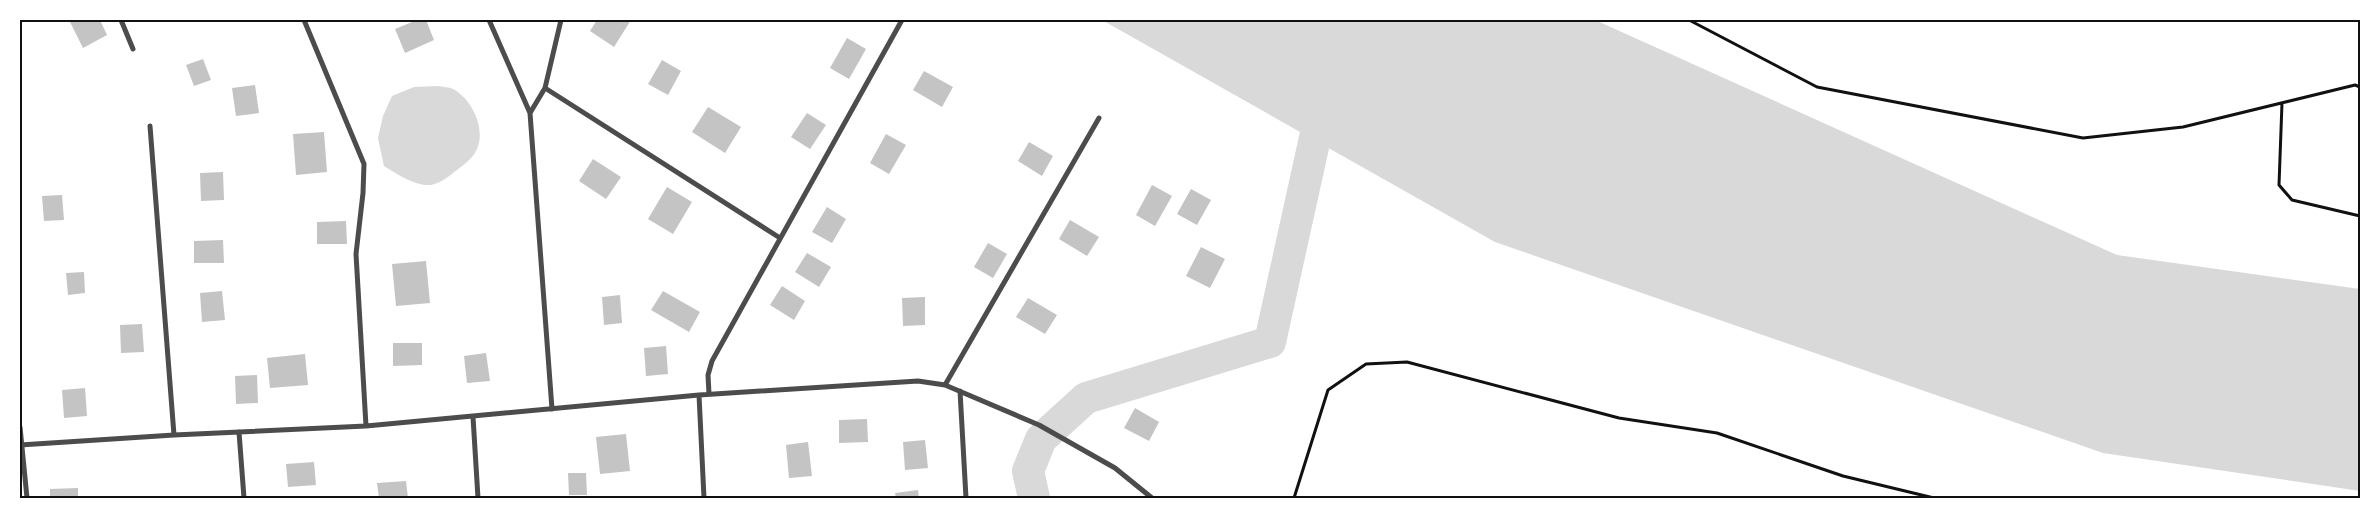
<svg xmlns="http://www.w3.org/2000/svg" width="2380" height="518" viewBox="0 0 2380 518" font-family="'DM Sans',sans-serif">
	<rect width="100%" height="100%" fill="#fff"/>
	<!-- water -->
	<path fill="#d9d9d9" d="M 1102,20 L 1595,20 L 2117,255 L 2360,289 L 2360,491 L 2103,453 L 1495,242 Z
		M 438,86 C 443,87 449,87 453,89 C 472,99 486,129 477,149 C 472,160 462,166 453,173 C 447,178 437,185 429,185 C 415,186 395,173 384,166 L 378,138 L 383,116 L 392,96 L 414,87 Z"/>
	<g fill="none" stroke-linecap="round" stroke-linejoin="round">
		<!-- river -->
		<path stroke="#d9d9d9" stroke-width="32" d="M 1034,498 L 1028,471 L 1041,439 L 1086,398 L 1270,342 L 1324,97"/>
	</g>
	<!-- building -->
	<path fill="#c4c4c4" d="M 69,20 L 100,20 L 107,35 L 83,48 Z
		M 417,20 L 426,20 L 434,40 L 405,53 L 395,29 Z
		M 597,20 L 631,20 L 614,47 L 590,31 Z
		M 847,38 L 866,49 L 849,79 L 830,68 Z
		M 203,59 L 211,80 L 194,86 L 186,65 Z
		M 662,60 L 681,71 L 668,95 L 648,84 Z
		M 924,71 L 953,87 L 942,107 L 913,90 Z
		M 255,85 L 259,113 L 236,116 L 232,88 Z
		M 708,107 L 741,127 L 725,153 L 692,132 Z
		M 807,113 L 826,125 L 810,149 L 791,137 Z
		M 324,132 L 327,172 L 296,175 L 293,134 Z
		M 886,134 L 906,145 L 889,174 L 870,163 Z
		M 1029,142 L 1053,156 L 1042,176 L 1018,161 Z
		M 593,159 L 621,177 L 606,199 L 579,181 Z
		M 223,172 L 224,200 L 201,201 L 200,173 Z
		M 1152,185 L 1172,196 L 1155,226 L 1136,215 Z
		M 667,187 L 692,202 L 673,234 L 648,219 Z
		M 1191,189 L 1211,200 L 1197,225 L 1177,214 Z
		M 62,195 L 64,220 L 44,221 L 42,196 Z
		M 827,207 L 846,219 L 832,243 L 812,232 Z
		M 1070,220 L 1099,237 L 1087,256 L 1059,239 Z
		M 346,221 L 347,244 L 317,244 L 317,222 Z
		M 223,240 L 224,263 L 194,263 L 194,241 Z
		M 988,243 L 1007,254 L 993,278 L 974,267 Z
		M 1201,247 L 1225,259 L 1210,288 L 1186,276 Z
		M 807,253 L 831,267 L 819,287 L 795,272 Z
		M 426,261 L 430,303 L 396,306 L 392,264 Z
		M 84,272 L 85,293 L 68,295 L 66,273 Z
		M 782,286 L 805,301 L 794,320 L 770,305 Z
		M 222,291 L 225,320 L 202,322 L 200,293 Z
		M 663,291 L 700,312 L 689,332 L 651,310 Z
		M 620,295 L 622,323 L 604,325 L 602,297 Z
		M 925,297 L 925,325 L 903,326 L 902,298 Z
		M 1028,298 L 1057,315 L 1045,334 L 1016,317 Z
		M 142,324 L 144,352 L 121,353 L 120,325 Z
		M 393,343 L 422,343 L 422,365 L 393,366 Z
		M 666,346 L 668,374 L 646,376 L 644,348 Z
		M 486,353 L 490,381 L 467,383 L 464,356 Z
		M 305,354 L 308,385 L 270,388 L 267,358 Z
		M 257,375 L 258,403 L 236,404 L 235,376 Z
		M 85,388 L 87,416 L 64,418 L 62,390 Z
		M 1135,408 L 1159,422 L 1149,441 L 1124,428 Z
		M 867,419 L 868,442 L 839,443 L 839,420 Z
		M 626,434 L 630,471 L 600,474 L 596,437 Z
		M 925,440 L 928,468 L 905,470 L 903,442 Z
		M 808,442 L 812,476 L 789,478 L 786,445 Z
		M 314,462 L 316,485 L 288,487 L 286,464 Z
		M 568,473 L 586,473 L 587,495 L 569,495 Z
		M 406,481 L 408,498 L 379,498 L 377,483 Z
		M 78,488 L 78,498 L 50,498 L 50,489 Z
		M 918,490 L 919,498 L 896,498 L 895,493 Z"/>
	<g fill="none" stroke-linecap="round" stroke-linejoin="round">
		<!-- path -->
		<path stroke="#111" stroke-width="3" d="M 1689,20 L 1817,87 L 2083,138 L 2183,127 L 2355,85 L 2360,87
			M 2282,103 L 2279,185 L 2292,200 L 2360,216
			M 1294,498 L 1328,390 L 1366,364 L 1407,362 L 1619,418 L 1717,433 L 1843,476 L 1934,498"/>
		<!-- minor -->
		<path stroke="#4c4c4c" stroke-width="5" d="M 121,20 L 133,49
			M 304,20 L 364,164 L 363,193 L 356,254 L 366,426
			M 489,20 L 530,113
			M 545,88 L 780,238
			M 150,126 L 174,435
			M 945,385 L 1099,118
			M 960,391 L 966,498
			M 709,394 L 708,375 L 712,361 L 902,20
			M 699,395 L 704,498
			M 552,409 L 530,113 L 545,88 L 561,20
			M 473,417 L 478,498
			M 20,427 L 27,498
			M 239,432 L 244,498
			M 20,445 L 174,435 L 366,426 L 699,395 L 918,381 L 945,385 L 1039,425 L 1115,468 L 1152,498"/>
	</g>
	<!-- border -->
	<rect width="2380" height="518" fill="none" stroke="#ffffff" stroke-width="42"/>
	<rect x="21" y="21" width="2338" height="476" fill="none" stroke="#111" stroke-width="2"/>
</svg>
